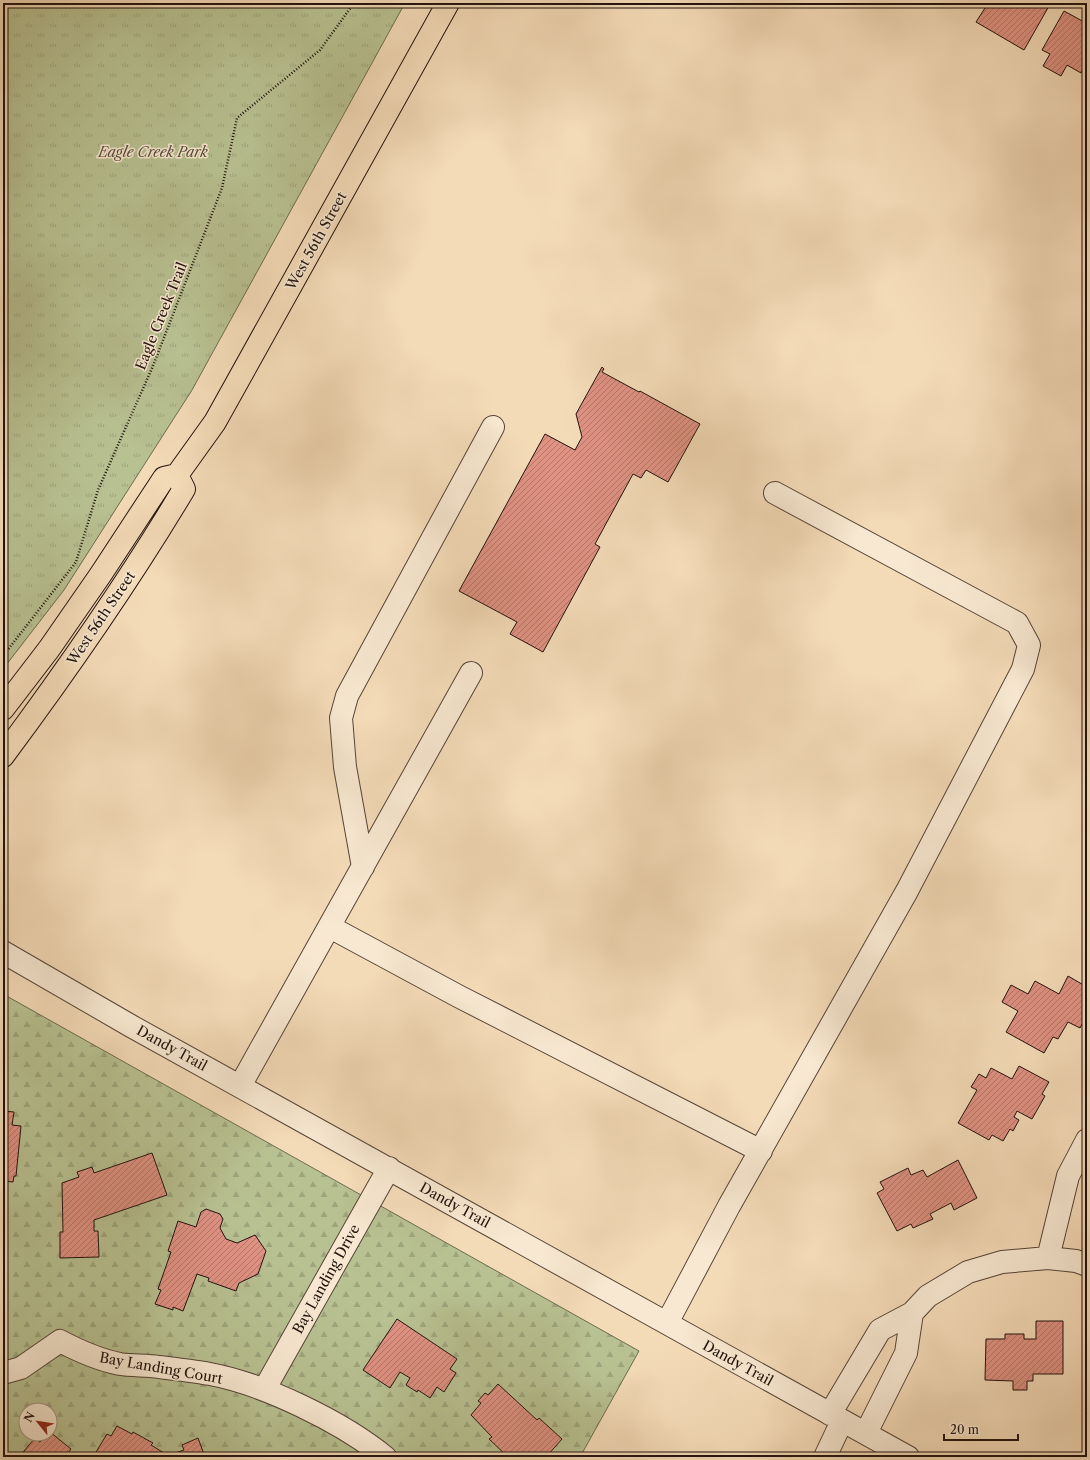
<svg xmlns="http://www.w3.org/2000/svg" width="1090" height="1460" viewBox="0 0 1090 1460" font-family="'Libre Caslon Text',serif">
	<defs>
		<pattern id="forest-firs" width="22" height="20" patternUnits="userSpaceOnUse"><rect width="22" height="20" fill="#b8c192"/><path d="M5 1l3.5 6h-7zM16 11l3.5 6h-7z" fill="#9ea57d"/></pattern>
		<pattern id="park-tufts" width="24" height="20" patternUnits="userSpaceOnUse"><rect width="24" height="20" fill="#b8c192"/><path d="M3 7l-1-3M5 7V3M7 7l1-3M15 17l-1-3M17 17v-4M19 17l1-3" fill="none" stroke="#9ea57d"/></pattern>
		<pattern id="building-hatch" width="6" height="6" patternUnits="userSpaceOnUse"><rect width="6" height="6" fill="#e09283"/><path d="M-1 1l2-2M0 6l6-6M5 7l2-2" fill="none" stroke="#b5766a"/></pattern>
	</defs>
	<rect width="100%" height="100%" fill="#f4dbb8"/>
	<filter id="stains"><feTurbulence type="fractalNoise" baseFrequency=".005" numOctaves="4"/><feColorMatrix values="0 0 0 0 .2 0 0 0 0 .09 0 0 0 0 .02 0 0 0 .5 -.17"/></filter>
	<radialGradient id="worn" r=".72"><stop offset=".6" stop-color="#630" stop-opacity="0"/><stop offset="1" stop-color="#630" stop-opacity=".3"/></radialGradient>
	<!-- forest -->
	<path fill="url(#forest-firs)" stroke="#6c6a4f" fill-rule="evenodd" d="M 3,994 L 639,1351 L 580,1457 L 3,1457 ZM 26,1410 L 50,1410 L 50,1434 L 26,1434 Z"/>
	<!-- park -->
	<path fill="url(#park-tufts)" stroke="#6c6a4f" d="M 3,3 L 405,3 L 192,390 L 64,590 L 3,669 Z"/>
	<!-- building -->
	<path fill="url(#building-hatch)" stroke="#21120c" d="M 980,3 L 1044,3 L 1049,6 L 1024,50 L 976,22 L 985,8 L 979,5 Z
		M 1064,11 L 1086,23 L 1083,27 L 1087,28 L 1087,65 L 1086,64 L 1081,73 L 1067,65 L 1061,76 L 1043,66 L 1050,54 L 1042,50 Z
		M 602,367 L 604,369 L 602,372 L 639,392 L 640,391 L 700,424 L 668,482 L 646,470 L 641,478 L 633,474 L 595,544 L 600,547 L 543,652 L 510,634 L 517,622 L 459,591 L 545,434 L 575,450 L 582,437 L 576,414 Z
		M 1068,976 L 1087,987 L 1087,1016 L 1080,1028 L 1068,1022 L 1058,1039 L 1053,1037 L 1044,1053 L 1006,1032 L 1018,1011 L 1002,1002 L 1011,985 L 1028,994 L 1035,981 L 1059,994 Z
		M 1019,1066 L 1049,1082 L 1042,1094 L 1045,1096 L 1032,1119 L 1017,1111 L 1014,1117 L 1019,1120 L 1013,1131 L 1010,1129 L 1003,1141 L 992,1135 L 989,1140 L 958,1123 L 977,1090 L 971,1087 L 979,1074 L 986,1078 L 991,1068 L 1012,1079 Z
		M 3,1111 L 14,1112 L 12,1125 L 21,1126 L 16,1176 L 14,1176 L 13,1182 L 3,1181 Z
		M 152,1153 L 167,1195 L 94,1220 L 94,1231 L 98,1231 L 99,1257 L 60,1258 L 60,1232 L 63,1232 L 62,1183 L 79,1177 L 77,1172 L 92,1167 L 94,1173 Z
		M 958,1160 L 977,1198 L 954,1210 L 951,1203 L 930,1214 L 933,1219 L 913,1228 L 911,1224 L 897,1231 L 877,1193 L 884,1189 L 880,1182 L 908,1168 L 911,1175 L 923,1170 L 927,1177 Z
		M 206,1209 L 220,1214 L 223,1219 L 220,1228 L 226,1239 L 237,1243 L 255,1235 L 266,1251 L 258,1274 L 239,1283 L 236,1291 L 208,1281 L 209,1278 L 197,1274 L 183,1311 L 173,1307 L 173,1310 L 155,1304 L 161,1290 L 158,1289 L 171,1252 L 168,1251 L 178,1221 L 196,1227 L 201,1212 Z
		M 397,1319 L 457,1359 L 450,1369 L 456,1373 L 444,1392 L 437,1387 L 430,1398 L 418,1390 L 417,1392 L 406,1385 L 410,1378 L 400,1372 L 390,1388 L 363,1370 Z
		M 1036,1321 L 1063,1321 L 1063,1374 L 1033,1374 L 1033,1381 L 1027,1381 L 1027,1390 L 1013,1390 L 1013,1381 L 985,1380 L 986,1339 L 1005,1339 L 1005,1334 L 1024,1334 L 1024,1339 L 1036,1339 Z
		M 498,1384 L 537,1420 L 539,1418 L 562,1439 L 546,1457 L 508,1457 L 489,1439 L 492,1437 L 471,1415 L 481,1403 L 478,1401 L 485,1393 L 488,1395 Z
		M 1087,1402 L 1087,1414 L 1082,1411 Z
		M 117,1426 L 132,1434 L 133,1432 L 153,1443 L 151,1445 L 164,1453 L 162,1456 L 164,1457 L 184,1450 L 182,1445 L 198,1438 L 205,1457 L 93,1457 L 107,1434 L 111,1436 Z
		M 50,1432 L 71,1449 L 65,1457 L 19,1457 L 35,1438 L 40,1442 L 46,1434 L 50,1434 Z"/>
	<g fill="none" stroke-linecap="round" stroke-linejoin="round">
		<!-- minor casing -->
		<g stroke="#564437" stroke-width="24">
			<path id="minor" d="M 363,867 L 345,767 L 341,718 L 347,696 L 493,427
				M 330,927 L 458,996 L 761,1151
				M 3,952 L 131,1026 L 908,1457
				M 240,1086 L 471,673
				M 1048,1258 L 1068,1176 L 1087,1140
				M 667,1323 L 729,1206 L 907,891 L 1023,669 L 1029,645 L 1017,623 L 775,493
				M 3,1373 L 21,1368 L 60,1341 C 79,1351 99,1360 120,1364 C 133,1366 146,1365 159,1367 C 176,1369 193,1371 210,1374 C 264,1384 342,1422 385,1457
				M 264,1390 L 389,1168
				M 830,1414 L 880,1330 L 912,1313
				M 866,1433 L 906,1353 L 912,1313 L 928,1296 L 968,1272 L 1002,1262 L 1048,1258 L 1076,1261 L 1087,1265
				M 825,1457 L 842,1421"/>
		</g>
		<!-- major casing -->
		<g stroke="#21120c" stroke-width="24">
			<path id="major" d="M 3,709 L 49,649 L 101,574 L 164,478 L 177,475 L 215,422 L 448,3
				M 3,756 C 67,670 129,581 184,489 L 177,475"/>
		</g>
		<!-- path -->
		<path stroke="#21120c" stroke-width="2.5" stroke-dasharray="1 2" stroke-linecap="butt" d="M 3,656 L 76,562 L 98,490 L 153,366 L 222,188 L 237,118 L 320,50 L 354,3"/>
		<!-- minor -->
		<use href="#minor" stroke="#f8e8d1" stroke-width="22"/>
		<!-- major -->
		<use href="#major" stroke="#f4dbb8" stroke-width="22"/>
	</g>
	<g text-anchor="middle" stroke-width="3" stroke-linejoin="round" paint-order="stroke">
		<!-- park labels -->
		<g font-size="14" font-style="italic" fill="#564f3b" stroke="#f8e8d1">
			<text x="153" y="157">Eagle Creek Park</text>
		</g>
		<!-- street labels -->
		<g font-size="14" fill="#21120c" stroke="#f8e8d1">
			<text transform="translate(316 241) rotate(-61)" y="5">West 56th Street</text>
			<text transform="translate(161 316) rotate(-68)" y="5">Eagle Creek Trail</text>
			<text transform="translate(101 618) rotate(-56)" y="5">West 56th Street</text>
			<text transform="translate(172 1048) rotate(29)" y="5">Dandy Trail</text>
			<text transform="translate(455 1205) rotate(29)" y="5">Dandy Trail</text>
			<text transform="translate(326 1279) rotate(-61)" y="5">Bay Landing Drive</text>
			<text transform="translate(738 1363) rotate(29)" y="5">Dandy Trail</text>
			<text transform="translate(161 1368) rotate(10)" y="5">Bay Landing Court</text>
		</g>
	</g>
	<!-- margin -->
	<rect width="1090" height="1460" fill="none" stroke="#f4dbb8" stroke-width="16"/>
	<rect x="4" y="4" width="1082" height="1452" fill="none" stroke="#21120c" stroke-width="2"/>
	<rect x="8" y="8" width="1074" height="1444" fill="none" stroke="#21120c"/>
	<!-- north arrow -->
	<g transform="translate(38 1422) rotate(300)"><circle r="19" fill="#f8e8d1" stroke="#a29282"/>
	<path d="M0-3L7 15L0 10L-7 15Z" fill="#8f2418"/>
	<text y="-6" font-size="11" font-weight="bold" text-anchor="middle" fill="#21120c">N</text>
	</g>
	<!-- scale -->
	<path d="M944 1434v6h74v-6" fill="none" stroke="#21120c" stroke-width="2"/>
	<text x="950" y="1434" font-size="12" fill="#21120c" stroke="#f8e8d1" stroke-width="3" paint-order="stroke">20 m</text>
	<rect width="100%" height="100%" filter="url(#stains)"/>
	<rect width="100%" height="100%" fill="url(#worn)"/>
</svg>
